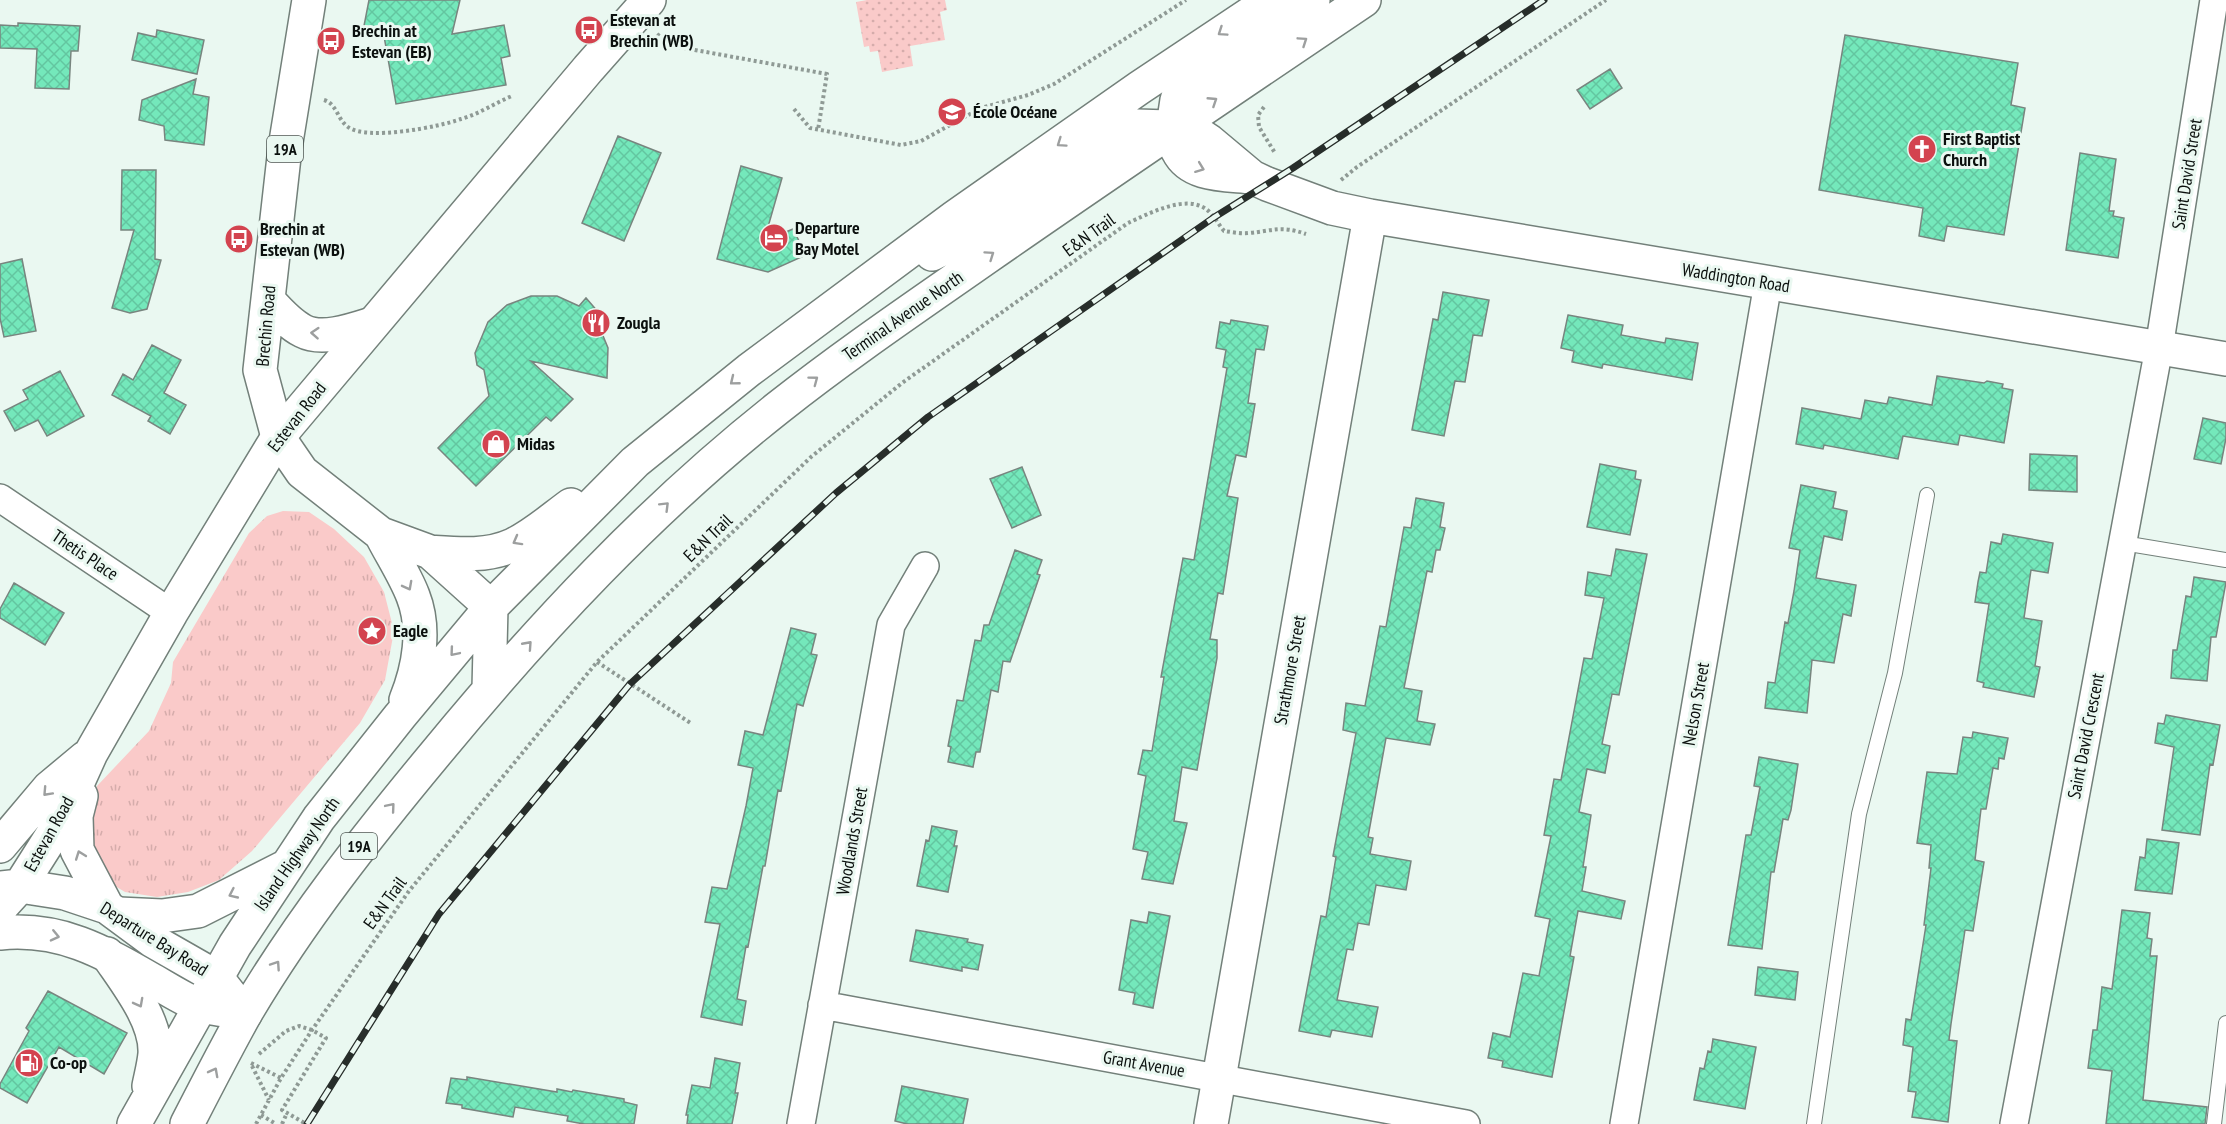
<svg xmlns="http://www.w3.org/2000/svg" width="2226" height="1124" viewBox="0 0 2226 1124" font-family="'PT Sans Narrow',sans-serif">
	<defs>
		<pattern id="grass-tufts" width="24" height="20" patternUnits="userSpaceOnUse" patternTransform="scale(1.5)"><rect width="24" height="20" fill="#facac9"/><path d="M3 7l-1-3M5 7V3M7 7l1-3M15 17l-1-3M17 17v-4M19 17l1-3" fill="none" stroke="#d5acab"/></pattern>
		<pattern id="park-dots" width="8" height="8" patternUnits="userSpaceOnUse" patternTransform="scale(1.5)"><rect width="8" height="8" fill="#facac9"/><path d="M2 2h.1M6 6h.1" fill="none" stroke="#d5acab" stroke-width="1.8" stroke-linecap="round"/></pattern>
		<pattern id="building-cross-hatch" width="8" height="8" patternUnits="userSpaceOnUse" patternTransform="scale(1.5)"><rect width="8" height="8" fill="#74e8bb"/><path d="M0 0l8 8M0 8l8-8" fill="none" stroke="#63c6a0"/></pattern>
	</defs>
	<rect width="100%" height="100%" fill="#eaf8f1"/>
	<!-- grass -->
	<path fill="url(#grass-tufts)" d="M 283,511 L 309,512 L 334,529 L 364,557 L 384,592 L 394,631 L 385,680 L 360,723 L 252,851 L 219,880 L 188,892 L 157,897 L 125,892 L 105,880 L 84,821 L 97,786 L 149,731 L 171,683 L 173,662 L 249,533 L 267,516 Z"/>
	<!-- park -->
	<path fill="url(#park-dots)" d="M 867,0 L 945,0 L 947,10 L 940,12 L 945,40 L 910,46 L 913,66 L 882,72 L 878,51 L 870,52 L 869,46 L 864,47 L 856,2 Z"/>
	<!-- building -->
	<path fill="url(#building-cross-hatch)" stroke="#78857f" stroke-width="1.5" d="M 369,0 L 460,0 L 452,34 L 504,25 L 510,56 L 501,58 L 506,85 L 396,104 L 384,36 L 363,31 Z
		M 18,23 L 80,26 L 78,51 L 71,51 L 69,89 L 35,88 L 37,49 L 0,48 L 0,25 L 18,26 Z
		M 157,30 L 204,40 L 197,74 L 132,60 L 138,33 L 156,37 Z
		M 1845,35 L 2018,63 L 2011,105 L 2025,108 L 2004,235 L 1947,226 L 1944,241 L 1919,236 L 1923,208 L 1819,190 Z
		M 1610,69 L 1622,88 L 1590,109 L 1577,90 Z
		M 196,79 L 193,94 L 209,97 L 204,145 L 165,140 L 164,126 L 139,120 L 142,100 Z
		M 618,136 L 661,153 L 624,241 L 582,223 Z
		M 2080,153 L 2116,159 L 2109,211 L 2114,211 L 2113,216 L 2124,218 L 2118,258 L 2066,250 Z
		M 741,166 L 782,178 L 764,241 L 793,229 L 806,255 L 768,272 L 717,259 Z
		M 122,170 L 156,170 L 155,259 L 161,260 L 147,309 L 130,313 L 112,308 L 134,230 L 121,230 Z
		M 22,259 L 36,331 L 4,337 L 0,318 L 0,264 Z
		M 1443,292 L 1489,300 L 1482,336 L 1473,335 L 1465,382 L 1455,381 L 1444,436 L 1412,430 L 1433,319 L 1438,320 Z
		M 531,296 L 557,296 L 579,306 L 586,298 L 606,321 L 599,326 L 608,348 L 607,378 L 531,361 L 573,399 L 551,421 L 546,417 L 476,486 L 438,448 L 489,396 L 484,370 L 477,365 L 475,353 L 488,322 L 507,305 Z
		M 1568,315 L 1623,325 L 1621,335 L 1665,343 L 1666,338 L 1698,343 L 1692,380 L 1603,364 L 1602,368 L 1572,362 L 1574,351 L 1561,348 Z
		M 1231,320 L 1268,326 L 1264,350 L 1256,349 L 1248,403 L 1255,404 L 1246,457 L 1236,455 L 1227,496 L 1238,498 L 1223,594 L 1218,593 L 1210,639 L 1217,640 L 1217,658 L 1197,770 L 1182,767 L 1174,821 L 1187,823 L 1173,884 L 1142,879 L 1148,852 L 1133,849 L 1146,776 L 1138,774 L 1143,750 L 1152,751 L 1164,677 L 1161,677 L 1183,558 L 1194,560 L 1227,368 L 1223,367 L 1226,350 L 1216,348 L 1220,322 L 1230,324 Z
		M 152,345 L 181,360 L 164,393 L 186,405 L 170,434 L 148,421 L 151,416 L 112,395 L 123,374 L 133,380 Z
		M 60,371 L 84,416 L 47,436 L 38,420 L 15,431 L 4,411 L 28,399 L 23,390 Z
		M 1937,376 L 1984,383 L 1987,381 L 2003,384 L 2002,388 L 2013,390 L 2004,443 L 1960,435 L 1958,445 L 1903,436 L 1898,459 L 1824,445 L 1823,449 L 1796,444 L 1802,408 L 1861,419 L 1865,400 L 1887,404 L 1889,397 L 1932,405 Z
		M 2203,418 L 2226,423 L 2226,438 L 2221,464 L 2194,459 Z
		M 2030,454 L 2077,456 L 2077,492 L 2029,490 Z
		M 1600,464 L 1636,471 L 1635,479 L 1641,480 L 1630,535 L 1587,527 Z
		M 1022,467 L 1041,515 L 1012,528 L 990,479 Z
		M 1801,485 L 1836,492 L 1833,508 L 1847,511 L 1842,540 L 1824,536 L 1816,578 L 1856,585 L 1851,616 L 1843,614 L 1834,663 L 1812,660 L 1807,713 L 1765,708 L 1768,682 L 1775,683 L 1785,622 L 1788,623 L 1794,591 L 1800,550 L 1789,548 Z
		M 1416,498 L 1444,503 L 1440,527 L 1445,528 L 1440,550 L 1436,550 L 1432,572 L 1427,571 L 1404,688 L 1422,691 L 1417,721 L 1435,724 L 1430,745 L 1386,738 L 1368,837 L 1373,838 L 1370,854 L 1411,861 L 1406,890 L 1376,885 L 1369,925 L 1358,923 L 1353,950 L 1347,949 L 1337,1000 L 1378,1007 L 1372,1037 L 1332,1030 L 1330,1037 L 1299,1031 L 1321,916 L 1326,917 L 1336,857 L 1333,856 L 1356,733 L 1343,730 L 1346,703 L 1365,706 L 1380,626 L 1386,627 L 1404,527 L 1411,528 Z
		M 2003,534 L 2053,543 L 2048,573 L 2031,570 L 2024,618 L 2042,621 L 2035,666 L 2040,667 L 2034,697 L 1983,687 L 1984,683 L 1977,681 L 1989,604 L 1975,602 L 1978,582 L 1980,572 L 1986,573 L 1991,542 L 2001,544 Z
		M 1616,549 L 1647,554 L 1619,695 L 1612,694 L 1602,744 L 1610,746 L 1605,773 L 1587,769 L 1579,812 L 1591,815 L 1583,867 L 1586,867 L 1582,891 L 1625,901 L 1621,919 L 1578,911 L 1570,956 L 1574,957 L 1552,1077 L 1502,1067 L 1503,1061 L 1488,1058 L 1493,1033 L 1510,1037 L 1523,973 L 1539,976 L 1550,919 L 1535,916 L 1551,836 L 1544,835 L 1554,779 L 1561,780 L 1584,658 L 1592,659 L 1604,598 L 1585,595 L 1588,572 L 1611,576 Z
		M 1015,550 L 1042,560 L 1037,574 L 1040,575 L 1010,662 L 1003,661 L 998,692 L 991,690 L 980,752 L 976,752 L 973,767 L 948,762 L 951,747 L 948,746 L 957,700 L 963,701 L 975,640 L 981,641 L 984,625 L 989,625 Z
		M 2194,577 L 2226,582 L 2216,637 L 2211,637 L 2207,681 L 2171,678 L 2173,650 L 2177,650 L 2186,596 L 2191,597 Z
		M 14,583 L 64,613 L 45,645 L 0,618 L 0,609 Z
		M 791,628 L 816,634 L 811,654 L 817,655 L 803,706 L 797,704 L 781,791 L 778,790 L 765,866 L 763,866 L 748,947 L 746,946 L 737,999 L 746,1001 L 742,1025 L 701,1017 L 720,924 L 705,922 L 712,887 L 727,889 L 746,806 L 753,768 L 738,765 L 745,731 L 763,735 Z
		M 2166,715 L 2220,725 L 2213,765 L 2210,764 L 2200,835 L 2162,830 L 2174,747 L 2155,743 L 2158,723 L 2164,724 Z
		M 1973,732 L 2008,738 L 2004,759 L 1999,758 L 1998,769 L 1993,768 L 1986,809 L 1981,809 L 1975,860 L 1984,862 L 1973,931 L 1965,930 L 1951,1024 L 1949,1040 L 1957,1041 L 1948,1122 L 1912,1117 L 1916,1092 L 1908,1091 L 1913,1047 L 1903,1045 L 1906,1019 L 1911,1020 L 1926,925 L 1924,925 L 1931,868 L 1929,868 L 1931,845 L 1917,843 L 1927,772 L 1957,774 L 1963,737 L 1972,738 Z
		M 1759,757 L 1798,764 L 1791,810 L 1788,820 L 1783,819 L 1774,872 L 1771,872 L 1762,949 L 1728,945 L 1746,835 L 1751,835 L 1760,787 L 1754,786 Z
		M 932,826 L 957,831 L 954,846 L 957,846 L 948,892 L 917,886 L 926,840 L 929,841 Z
		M 2147,839 L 2179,843 L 2172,894 L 2135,890 L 2140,857 L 2145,858 Z
		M 2122,910 L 2150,913 L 2147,938 L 2152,939 L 2150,956 L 2157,956 L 2143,1100 L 2207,1107 L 2205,1124 L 2106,1124 L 2112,1071 L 2088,1068 L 2093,1030 L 2097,1030 L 2102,987 L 2112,989 Z
		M 1149,912 L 1170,916 L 1153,1008 L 1133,1004 L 1135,993 L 1119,990 L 1131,920 L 1147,923 Z
		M 916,930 L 968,939 L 967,942 L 983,945 L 978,970 L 962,967 L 962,971 L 910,961 Z
		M 1758,967 L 1798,972 L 1795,1000 L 1755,995 Z
		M 48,991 L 127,1033 L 104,1074 L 59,1047 L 27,1103 L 0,1088 L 0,1084 L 29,1031 L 26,1028 Z
		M 1713,1039 L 1756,1047 L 1745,1109 L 1694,1100 L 1700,1068 L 1704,1069 L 1708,1051 L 1711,1052 Z
		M 715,1058 L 740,1063 L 735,1093 L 738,1093 L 732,1124 L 687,1124 L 688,1115 L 686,1115 L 692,1085 L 710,1088 Z
		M 467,1077 L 557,1092 L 557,1089 L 572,1092 L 573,1090 L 624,1099 L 624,1102 L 637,1105 L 634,1124 L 584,1124 L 567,1121 L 568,1116 L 515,1107 L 513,1117 L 462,1108 L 462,1105 L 446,1103 L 451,1078 L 467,1080 Z
		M 902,1086 L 968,1099 L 963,1124 L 907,1124 L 895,1121 Z"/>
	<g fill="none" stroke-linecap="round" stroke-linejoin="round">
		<!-- lane casing -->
		<g stroke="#73807a" stroke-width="16">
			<path id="lane" d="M 2123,543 L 2226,560
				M 1814,1124 L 1859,814 L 1895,673 L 1927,495
				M 2214,1124 L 2226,1023"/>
		</g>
		<!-- street casing -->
		<g stroke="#73807a" stroke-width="30">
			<path id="street" d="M 0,498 L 171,613
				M 822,1005 L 1466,1124
				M 801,1124 L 891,625 L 925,566
				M 1624,1124 L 1768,283
				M 2014,1124 L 2159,348 L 2214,0"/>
		</g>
		<!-- secondary casing -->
		<g stroke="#73807a" stroke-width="36">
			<path id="secondary" d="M 1252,177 C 1227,174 1191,177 1178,151 C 1174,145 1174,135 1173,127 L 1194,131 L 1209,141 L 1252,177 L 1267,184 L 1332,208 L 1370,216 L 2226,359
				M 81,796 L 76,816 L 77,850 L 107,907
				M 0,846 L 49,788 L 85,758
				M 1,888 L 20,886 L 65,893 L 107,907 L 153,941 L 216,977 L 245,1014
				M 0,908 L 20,886 L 58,826 L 91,753 L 171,613 L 278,437 L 588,69 L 649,0
				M 0,933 C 60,927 102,951 152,980 C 168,989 184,1000 201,1006 C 210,1008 220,1009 229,1011
				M 1211,1124 L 1370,216"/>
		</g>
		<!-- primary casing -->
		<g stroke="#73807a" stroke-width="36">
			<path id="primary" d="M 309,0 L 285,148 L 260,370 L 278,437 L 302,472 L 381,534 L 430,552 L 491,607 L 489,689
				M 1173,127 L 1177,100 L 1200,75 L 1313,0
				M 932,254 L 968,236 L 1109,141 L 1137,126 L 1168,127
				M 268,300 C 278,311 289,324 303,331 C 322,341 353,330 372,324
				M 381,534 C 391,554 405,575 413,596 C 426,629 419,668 406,700
				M 430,552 C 458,554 487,557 513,545 C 534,535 553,518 571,505
				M 119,914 L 162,916 L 198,911 L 283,868
				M 107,954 C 125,981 157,1020 155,1054 C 154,1065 151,1076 149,1086
				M 134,1124 L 235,945 L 319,818 L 400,716 L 491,607 L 635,462 L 749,370 L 955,217 L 1139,88 L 1271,0
				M 187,1124 C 206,1087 225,1050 245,1014 C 300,921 367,836 436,753 C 539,628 651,508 779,407 C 846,354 917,306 987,257 C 1112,170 1238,85 1364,0"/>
		</g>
		<!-- path -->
		<path stroke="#8f9a95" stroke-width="4" stroke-dasharray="3 3" stroke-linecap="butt" d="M 657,34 L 673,46 L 827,74 L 818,130
			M 324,100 C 337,104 337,119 348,127 C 367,141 439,127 461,119 C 479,114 495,103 512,96
			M 1264,107 L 1258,115 L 1259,127 L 1275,153
			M 794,109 L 810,128 L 901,145 L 921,141 L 981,108 L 1028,95 L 1054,84 L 1186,0
			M 1341,180 L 1357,167 L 1606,0
			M 597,662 L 692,724
			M 259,1054 L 286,1031 L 299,1026 L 312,1030 L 326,1038 L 282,1110 L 306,1124
			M 251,1063 L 281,1078
			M 252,1066 L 269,1100
			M 261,1115 L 276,1124
			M 256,1124 L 281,1078 L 312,1030 L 409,891 L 597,662 L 811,457 L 902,383 L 1128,223 C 1148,214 1185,194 1206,209 C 1213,214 1219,225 1224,231 C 1232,232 1241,234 1249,233 C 1273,231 1280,225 1306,234
			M 282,1124 L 287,1113"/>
		<!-- lane -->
		<use href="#lane" stroke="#fff" stroke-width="14"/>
		<!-- street -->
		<use href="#street" stroke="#fff" stroke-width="27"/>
		<!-- secondary -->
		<use href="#secondary" stroke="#fff" stroke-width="33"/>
		<!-- primary -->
		<use href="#primary" stroke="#fff" stroke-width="33"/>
		<!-- rail casing -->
		<g stroke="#272d2a" stroke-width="7">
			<path id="rail" d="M 307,1124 L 439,914 L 630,684 L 836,493 L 928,417 L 1213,218 L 1293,168 L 1544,0"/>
		</g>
		<!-- rail -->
		<use href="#rail" stroke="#eaf8f1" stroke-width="4.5" stroke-dasharray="14" stroke-linecap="butt"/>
	</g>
	<!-- one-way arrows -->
	<defs><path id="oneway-chevron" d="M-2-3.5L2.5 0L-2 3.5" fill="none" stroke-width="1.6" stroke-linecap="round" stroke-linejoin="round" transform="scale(1.5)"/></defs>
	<g stroke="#9d9f9f">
		<use href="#oneway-chevron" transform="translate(1222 32) rotate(146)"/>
		<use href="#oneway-chevron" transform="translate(1303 41) rotate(-34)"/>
		<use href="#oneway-chevron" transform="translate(1213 101) rotate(-33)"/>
		<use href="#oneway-chevron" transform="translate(1061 143) rotate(145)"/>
		<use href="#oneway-chevron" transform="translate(1200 168) rotate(21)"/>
		<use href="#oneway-chevron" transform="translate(990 255) rotate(-35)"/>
		<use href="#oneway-chevron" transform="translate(315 333) rotate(-176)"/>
		<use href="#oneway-chevron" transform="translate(814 380) rotate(-37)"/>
		<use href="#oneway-chevron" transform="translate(734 381) rotate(141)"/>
		<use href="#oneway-chevron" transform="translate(665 506) rotate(-45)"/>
		<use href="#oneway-chevron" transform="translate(517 541) rotate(151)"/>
		<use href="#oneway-chevron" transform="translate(408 586) rotate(62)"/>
		<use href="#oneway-chevron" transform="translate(528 645) rotate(-48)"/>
		<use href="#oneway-chevron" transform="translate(454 652) rotate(130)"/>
		<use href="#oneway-chevron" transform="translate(47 792) rotate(133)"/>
		<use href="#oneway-chevron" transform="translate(391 807) rotate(-50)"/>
		<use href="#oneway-chevron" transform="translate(80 855) rotate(-110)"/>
		<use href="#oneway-chevron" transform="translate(233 894) rotate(155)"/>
		<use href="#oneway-chevron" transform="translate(55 936) rotate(13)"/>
		<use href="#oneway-chevron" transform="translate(276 965) rotate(-56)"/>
		<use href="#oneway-chevron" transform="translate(139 1003) rotate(62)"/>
		<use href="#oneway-chevron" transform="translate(214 1072) rotate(-62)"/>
	</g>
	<!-- icons -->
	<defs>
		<g id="bus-disc" transform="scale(1.5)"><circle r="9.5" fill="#d3434f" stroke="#eaf8f1"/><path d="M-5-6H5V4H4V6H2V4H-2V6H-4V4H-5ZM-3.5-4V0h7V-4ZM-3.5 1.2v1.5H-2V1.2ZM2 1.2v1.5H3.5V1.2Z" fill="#fff"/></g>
		<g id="school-disc" transform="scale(1.5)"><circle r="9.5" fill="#d3434f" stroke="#eaf8f1"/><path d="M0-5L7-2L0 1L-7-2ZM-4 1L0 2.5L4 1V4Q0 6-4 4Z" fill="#fff"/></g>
		<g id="church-disc" transform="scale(1.5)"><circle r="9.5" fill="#d3434f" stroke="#eaf8f1"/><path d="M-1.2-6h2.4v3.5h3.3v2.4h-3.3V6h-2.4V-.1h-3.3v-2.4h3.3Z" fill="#fff"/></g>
		<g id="hotel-disc" transform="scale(1.5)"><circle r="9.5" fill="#d3434f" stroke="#eaf8f1"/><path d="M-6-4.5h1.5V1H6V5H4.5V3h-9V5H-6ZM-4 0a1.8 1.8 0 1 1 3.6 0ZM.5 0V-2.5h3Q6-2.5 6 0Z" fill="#fff"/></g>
		<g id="restaurant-disc" transform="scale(1.5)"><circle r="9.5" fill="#d3434f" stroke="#eaf8f1"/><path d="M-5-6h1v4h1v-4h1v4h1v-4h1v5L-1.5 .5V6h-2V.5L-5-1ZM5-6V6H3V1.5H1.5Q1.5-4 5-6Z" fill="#fff"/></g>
		<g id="shop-disc" transform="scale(1.5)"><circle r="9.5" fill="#d3434f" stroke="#eaf8f1"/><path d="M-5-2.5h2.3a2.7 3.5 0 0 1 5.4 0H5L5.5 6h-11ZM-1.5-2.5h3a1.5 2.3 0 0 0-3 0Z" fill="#fff"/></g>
		<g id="sight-disc" transform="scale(1.5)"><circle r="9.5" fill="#d3434f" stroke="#eaf8f1"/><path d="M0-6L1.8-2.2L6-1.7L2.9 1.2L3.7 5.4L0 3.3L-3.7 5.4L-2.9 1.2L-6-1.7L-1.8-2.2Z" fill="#fff"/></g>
		<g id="fuel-disc" transform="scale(1.5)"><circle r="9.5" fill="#d3434f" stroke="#eaf8f1"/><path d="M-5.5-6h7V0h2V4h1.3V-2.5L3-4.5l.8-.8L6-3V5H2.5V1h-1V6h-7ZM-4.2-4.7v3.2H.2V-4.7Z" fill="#fff"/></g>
	</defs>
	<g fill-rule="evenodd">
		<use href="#bus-disc" x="589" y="30"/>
		<use href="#bus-disc" x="331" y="41"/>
		<use href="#school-disc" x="952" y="112"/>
		<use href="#church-disc" x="1922" y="149"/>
		<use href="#hotel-disc" x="774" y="238"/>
		<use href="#bus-disc" x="239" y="239"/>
		<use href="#restaurant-disc" x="596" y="323"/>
		<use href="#shop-disc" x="496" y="444"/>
		<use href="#sight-disc" x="372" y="631"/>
		<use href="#fuel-disc" x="29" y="1063"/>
	</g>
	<g text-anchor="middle" stroke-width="6" stroke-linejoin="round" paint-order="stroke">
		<!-- shield labels -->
		<g fill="#eaf8f1" stroke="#4e5652" stroke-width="1.5">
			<rect x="267" y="136" width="36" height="26" rx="4.5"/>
			<rect x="341" y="833" width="36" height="26" rx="4.5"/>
		</g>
		<g font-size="16" font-weight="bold" fill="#0b100e">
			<text x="285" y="155">19A</text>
			<text x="359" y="852">19A</text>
		</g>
		<!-- poi labels -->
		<g font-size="18" font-weight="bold" fill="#0b100e" stroke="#eaf8f1" text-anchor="start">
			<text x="610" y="26">Estevan at<tspan x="610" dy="21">Brechin (WB)</tspan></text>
			<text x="352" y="37">Brechin at<tspan x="352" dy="21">Estevan (EB)</tspan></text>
			<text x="973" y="118">École Océane</text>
			<text x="1943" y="145">First Baptist<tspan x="1943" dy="21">Church</tspan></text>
			<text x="795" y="234">Departure<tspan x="795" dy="21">Bay Motel</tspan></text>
			<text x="260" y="235">Brechin at<tspan x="260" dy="21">Estevan (WB)</tspan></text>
			<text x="617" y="329">Zougla</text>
			<text x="517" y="450">Midas</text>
			<text x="393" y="637">Eagle</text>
			<text x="50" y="1069">Co-op</text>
		</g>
		<!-- street labels -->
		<g font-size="18" fill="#0b100e" stroke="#eaf8f1">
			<text transform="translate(2187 174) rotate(-81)" y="6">Saint David Street</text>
			<text transform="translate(1089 235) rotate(-36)" y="6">E&amp;N Trail</text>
			<text transform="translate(1736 278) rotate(9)" y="6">Waddington Road</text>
			<text transform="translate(903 316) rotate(-35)" y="6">Terminal Avenue North</text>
			<text transform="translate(266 326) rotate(-85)" y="6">Brechin Road</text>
			<text transform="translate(297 417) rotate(-52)" y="6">Estevan Road</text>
			<text transform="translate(708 538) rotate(-44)" y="6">E&amp;N Trail</text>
			<text transform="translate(85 555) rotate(34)" y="6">Thetis Place</text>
			<text transform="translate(1290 670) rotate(-80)" y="6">Strathmore Street</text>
			<text transform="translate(1696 704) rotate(-80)" y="6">Nelson Street</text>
			<text transform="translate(2086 736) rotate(-79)" y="6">Saint David Crescent</text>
			<text transform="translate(49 834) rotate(-61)" y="6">Estevan Road</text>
			<text transform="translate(852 841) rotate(-80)" y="6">Woodlands Street</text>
			<text transform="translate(297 854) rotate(-55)" y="6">Island Highway North</text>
			<text transform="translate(385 903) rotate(-54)" y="6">E&amp;N Trail</text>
			<text transform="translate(154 939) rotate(32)" y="6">Departure Bay Road</text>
			<text transform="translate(1144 1064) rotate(10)" y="6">Grant Avenue</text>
		</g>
	</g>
</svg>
